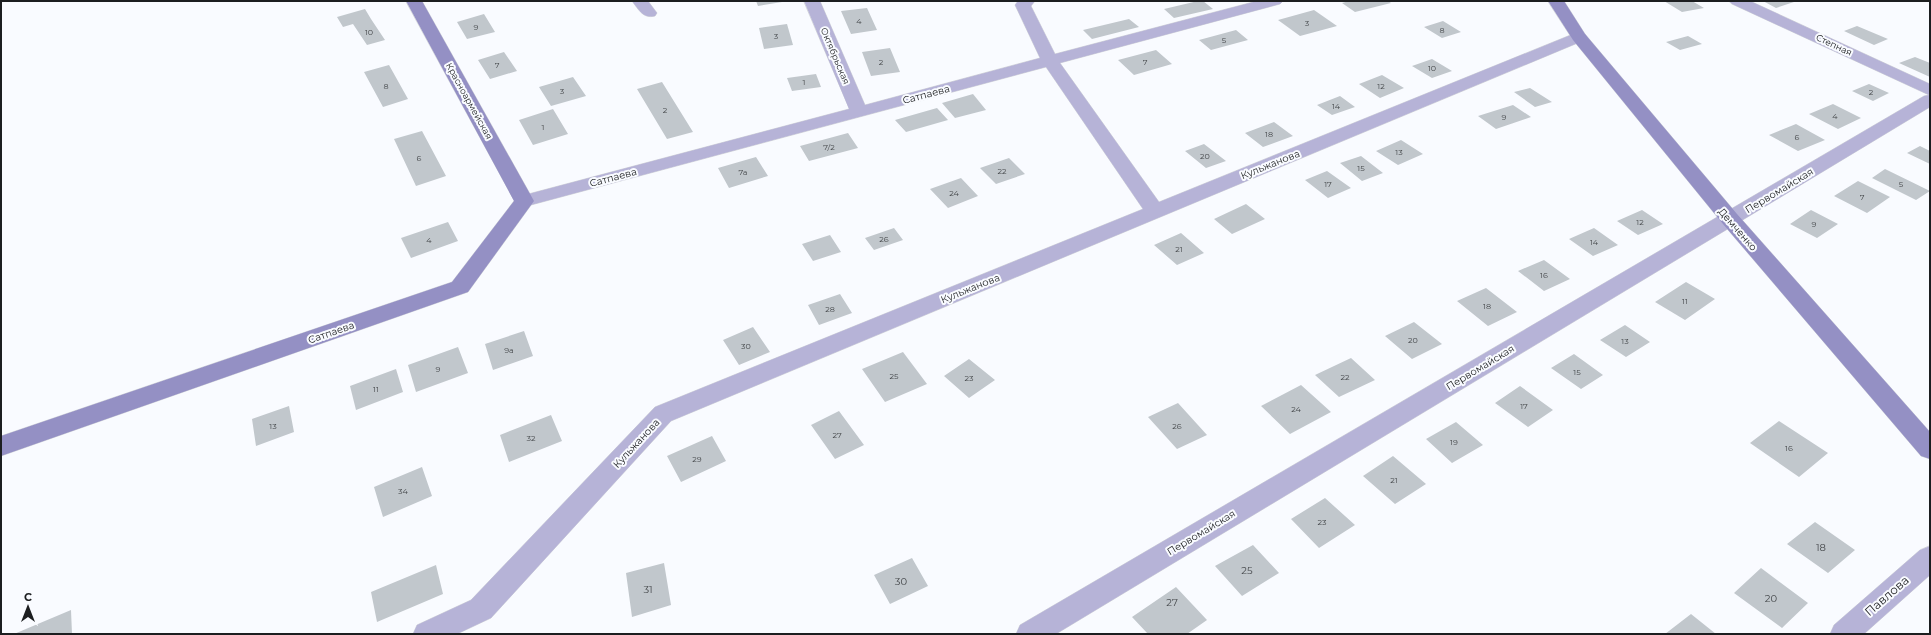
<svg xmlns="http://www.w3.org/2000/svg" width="1931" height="635" viewBox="0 0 1931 635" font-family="Montserrat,sans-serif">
	<rect width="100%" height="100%" fill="#f9fbff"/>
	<!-- building -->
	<path fill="#c1c7cc" d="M 756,1 L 782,1 L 782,2 L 758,6 Z
		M 1198,1 L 1203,1 L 1213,9 L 1174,18 L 1164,9 Z
		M 1349,1 L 1388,1 L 1391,3 L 1355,12 L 1342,3 Z
		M 1664,1 L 1692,1 L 1704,8 L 1682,12 Z
		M 1763,1 L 1797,1 L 1776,8 Z
		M 867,8 L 877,30 L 851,34 L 841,11 Z
		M 365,9 L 371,19 L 385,40 L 367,45 L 353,24 L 343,27 L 337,17 Z
		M 1314,10 L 1337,26 L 1300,36 L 1278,20 Z
		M 484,14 L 495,32 L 467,39 L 457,22 Z
		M 1129,19 L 1139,27 L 1092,39 L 1083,30 Z
		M 1443,21 L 1461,32 L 1442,38 L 1424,27 Z
		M 787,24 L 793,45 L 764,49 L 759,28 Z
		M 1857,26 L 1888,39 L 1874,45 L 1844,31 Z
		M 1236,30 L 1248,40 L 1211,50 L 1199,40 Z
		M 1688,36 L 1702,44 L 1680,50 L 1666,42 Z
		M 890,48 L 900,72 L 871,76 L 862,52 Z
		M 1156,50 L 1172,64 L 1134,75 L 1118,60 Z
		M 504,52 L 517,71 L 490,79 L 478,60 Z
		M 1915,57 L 1930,63 L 1930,77 L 1899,63 Z
		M 1432,59 L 1452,71 L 1432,78 L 1412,66 Z
		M 389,65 L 408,99 L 383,107 L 364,72 Z
		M 816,74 L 821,87 L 792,91 L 787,78 Z
		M 1382,75 L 1404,88 L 1380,98 L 1359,84 Z
		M 573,77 L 586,96 L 551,106 L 539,87 Z
		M 662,82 L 693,132 L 667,139 L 637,89 Z
		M 1869,84 L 1889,93 L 1873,101 L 1852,91 Z
		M 1530,88 L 1552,102 L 1535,107 L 1514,92 Z
		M 973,94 L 986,110 L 955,118 L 942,103 Z
		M 1340,96 L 1355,107 L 1332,115 L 1317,105 Z
		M 1833,104 L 1861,118 L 1838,129 L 1809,114 Z
		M 1513,105 L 1531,117 L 1496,129 L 1478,116 Z
		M 937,108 L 948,120 L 906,132 L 895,120 Z
		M 553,109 L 568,134 L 533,145 L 519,120 Z
		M 1274,122 L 1293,136 L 1263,147 L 1245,133 Z
		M 1796,124 L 1825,140 L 1798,151 L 1769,135 Z
		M 422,131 L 446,176 L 416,186 L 394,139 Z
		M 848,133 L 858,148 L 809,161 L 800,146 Z
		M 1401,140 L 1423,154 L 1398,165 L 1376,151 Z
		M 1204,144 L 1226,161 L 1206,168 L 1185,151 Z
		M 1920,146 L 1930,151 L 1930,164 L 1907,153 Z
		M 1361,156 L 1383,173 L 1362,181 L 1340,163 Z
		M 756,157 L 768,176 L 729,188 L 718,168 Z
		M 1009,158 L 1025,174 L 996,184 L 980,168 Z
		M 1885,169 L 1930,191 L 1916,200 L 1872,178 Z
		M 1327,171 L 1351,188 L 1328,198 L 1305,180 Z
		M 961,178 L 978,196 L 948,208 L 930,189 Z
		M 1858,181 L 1890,197 L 1867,213 L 1834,196 Z
		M 1246,204 L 1265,219 L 1232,234 L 1214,219 Z
		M 1642,210 L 1663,224 L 1638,235 L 1617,221 Z
		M 1811,210 L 1838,224 L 1817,238 L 1790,224 Z
		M 448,222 L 458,241 L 411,258 L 401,238 Z
		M 894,228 L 903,240 L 874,250 L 865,238 Z
		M 1594,228 L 1618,245 L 1593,256 L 1569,239 Z
		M 1181,233 L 1204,253 L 1177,265 L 1154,245 Z
		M 830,235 L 841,252 L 813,261 L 802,244 Z
		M 1544,260 L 1570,279 L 1544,291 L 1518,271 Z
		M 1686,282 L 1715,299 L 1685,320 L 1655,302 Z
		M 1486,288 L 1517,312 L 1488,326 L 1457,301 Z
		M 840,294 L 852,313 L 819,325 L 808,305 Z
		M 1414,322 L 1442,344 L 1412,359 L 1385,336 Z
		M 1625,325 L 1650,342 L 1626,357 L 1600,340 Z
		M 753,327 L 770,352 L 739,365 L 723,340 Z
		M 524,331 L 533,356 L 493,370 L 485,344 Z
		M 458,347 L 468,373 L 416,392 L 408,365 Z
		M 903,352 L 927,384 L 885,402 L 862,369 Z
		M 1574,354 L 1603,375 L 1581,389 L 1551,368 Z
		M 1351,358 L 1375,380 L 1339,397 L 1315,375 Z
		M 969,359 L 995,380 L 969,398 L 944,376 Z
		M 396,369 L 403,392 L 356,410 L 350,386 Z
		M 1301,385 L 1331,412 L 1290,434 L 1261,406 Z
		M 1520,386 L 1553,410 L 1528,427 L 1495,403 Z
		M 1178,403 L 1207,435 L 1177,449 L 1148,417 Z
		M 289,406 L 294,432 L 256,446 L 252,419 Z
		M 839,411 L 864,445 L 835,459 L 811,425 Z
		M 551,415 L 562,441 L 509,462 L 500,435 Z
		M 1779,421 L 1828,453 L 1799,477 L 1750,443 Z
		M 1456,422 L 1483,445 L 1452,463 L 1426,439 Z
		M 712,436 L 726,461 L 681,482 L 667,456 Z
		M 1393,456 L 1426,484 L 1395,504 L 1363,476 Z
		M 422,467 L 432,496 L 383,517 L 374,487 Z
		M 1325,498 L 1355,525 L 1319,548 L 1291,519 Z
		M 1815,522 L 1855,550 L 1828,573 L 1787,544 Z
		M 1253,545 L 1279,573 L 1242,596 L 1215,566 Z
		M 912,558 L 928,586 L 890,604 L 874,575 Z
		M 664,563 L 671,605 L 632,617 L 626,573 Z
		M 436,565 L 443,594 L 377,622 L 371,592 Z
		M 1761,568 L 1808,603 L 1782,628 L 1734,593 Z
		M 1176,587 L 1207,620 L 1187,634 L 1148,634 L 1132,617 Z
		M 71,610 L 72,634 L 14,634 Z
		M 1691,614 L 1716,634 L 1665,634 Z"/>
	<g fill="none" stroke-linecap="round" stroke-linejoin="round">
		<!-- street casing -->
		<g stroke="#d6d8db" stroke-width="1">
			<path id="street" d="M 632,1 L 648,1 L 657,13 L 655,16 C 643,19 639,10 632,1 Z
				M 804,1 L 820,1 L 865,105 L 1040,58 L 1015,5 L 1018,1 L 1035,1 L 1031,6 L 1055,54 L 1257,1 L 1283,1 L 1280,4 L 1060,63 L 1159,202 L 1573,34 L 1579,32 L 1585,34 L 1587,37 L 1585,40 L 671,421 L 491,618 L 457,634 L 413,634 L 417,625 L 471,600 L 655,407 L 1143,209 L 1046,67 L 531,205 L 524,207 L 517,205 L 514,201 L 517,197 L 849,109 Z
				M 1729,1 L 1750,1 L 1930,84 L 1930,107 L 1056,634 L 1016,634 L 1020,625 L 1924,96 L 1929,95 L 1732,4 Z
				M 1930,546 L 1930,575 L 1864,634 L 1830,634 L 1834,625 L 1920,550 Z"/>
		</g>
		<!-- secondary casing -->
		<g stroke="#d6d8db" stroke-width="1">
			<path id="secondary" d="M 406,1 L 422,1 L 534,201 L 468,292 L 1,456 L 1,436 L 452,282 L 514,201 Z
				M 1548,1 L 1564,1 L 1585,34 L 1737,214 L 1930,432 L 1930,459 L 1921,456 L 1723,224 L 1573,40 Z"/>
		</g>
		<!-- street -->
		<use href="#street" fill="#b6b3d7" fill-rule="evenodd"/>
		<!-- secondary -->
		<use href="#secondary" fill="#9490c4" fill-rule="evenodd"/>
	</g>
	<g text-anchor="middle" stroke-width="4" stroke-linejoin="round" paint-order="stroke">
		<!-- number labels -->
		<g font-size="8" fill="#45484b">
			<text x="859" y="24">4</text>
			<text x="1307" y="26">3</text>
			<text x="476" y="30">9</text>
			<text x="1442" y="33">8</text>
			<text x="369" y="35">10</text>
			<text x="776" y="39">3</text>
			<text x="1224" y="43">5</text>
			<text x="881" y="65">2</text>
			<text x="1145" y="65">7</text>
			<text x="497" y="68">7</text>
			<text x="1432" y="71">10</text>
			<text x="804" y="85">1</text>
			<text x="386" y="89">8</text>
			<text x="1381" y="89">12</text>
			<text x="562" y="94">3</text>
			<text x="1871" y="95">2</text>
			<text x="1336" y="109">14</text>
			<text x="665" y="113">2</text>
			<text x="1835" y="119">4</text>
			<text x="1504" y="120">9</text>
			<text x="543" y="130">1</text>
			<text x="1269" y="137">18</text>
			<text x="1797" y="140">6</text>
			<text x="829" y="150">7/2</text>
			<text x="1399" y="155">13</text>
			<text x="1205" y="159">20</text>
			<text x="419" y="161">6</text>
			<text x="1361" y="171">15</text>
			<text x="1002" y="174">22</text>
			<text x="743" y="175">7а</text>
			<text x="1328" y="187">17</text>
			<text x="1901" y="187">5</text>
			<text x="954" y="196">24</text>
			<text x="1862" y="200">7</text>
			<text x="1640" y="225">12</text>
			<text x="1814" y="227">9</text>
			<text x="884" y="242">26</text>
			<text x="429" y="243">4</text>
			<text x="1594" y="245">14</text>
			<text x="1179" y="252">21</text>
			<text x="1544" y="278">16</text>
			<text x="1685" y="304">11</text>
			<text x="1487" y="309">18</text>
			<text x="830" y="312">28</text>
			<text x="1413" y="343">20</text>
			<text x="1625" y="344">13</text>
			<text x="746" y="349">30</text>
			<text x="509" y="353">9а</text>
			<text x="438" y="372">9</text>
			<text x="1577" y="375">15</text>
			<text x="894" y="379">25</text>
			<text x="1345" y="380">22</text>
			<text x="969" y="381">23</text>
			<text x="376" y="392">11</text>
			<text x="1524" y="409">17</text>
			<text x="1296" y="412">24</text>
			<text x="273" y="429">13</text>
			<text x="1177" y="429">26</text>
			<text x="837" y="438">27</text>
			<text x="531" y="441">32</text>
			<text x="1454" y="445">19</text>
			<text x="1789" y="451">16</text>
			<text x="697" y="462">29</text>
			<text x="1394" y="483">21</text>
			<text x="403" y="494">34</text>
			<text x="1322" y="525">23</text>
		</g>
		<!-- far-street labels -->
		<g font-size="9" fill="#1c1e20" stroke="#f9fbff">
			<text transform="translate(1834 45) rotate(25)" y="3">Степная</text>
			<text transform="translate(835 56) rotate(67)" y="3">Октябрьская</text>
			<text transform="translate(469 101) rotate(61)" y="3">Красноармейская</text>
		</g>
		<!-- street labels -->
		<g font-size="10" fill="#1c1e20" stroke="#f9fbff">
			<text transform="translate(926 94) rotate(-15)" y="4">Сатпаева</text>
			<text transform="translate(1270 164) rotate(-22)" y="4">Кульжанова</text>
			<text transform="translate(613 177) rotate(-15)" y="4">Сатпаева</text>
			<text transform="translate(1779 190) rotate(-31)" y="4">Первомайская</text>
			<text transform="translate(1738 229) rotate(49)" y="4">Демченко</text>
			<text transform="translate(970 288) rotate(-22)" y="4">Кульжанова</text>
			<text transform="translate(331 332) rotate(-19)" y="4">Сатпаева</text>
			<text transform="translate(1480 367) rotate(-31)" y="4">Первомайская</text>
			<text transform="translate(636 443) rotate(-47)" y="4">Кульжанова</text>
			<text transform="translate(1201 532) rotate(-31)" y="4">Первомайская</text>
		</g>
		<!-- near-number labels -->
		<g font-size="10" fill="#45484b">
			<text x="1821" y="551">18</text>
			<text x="1247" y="574">25</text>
			<text x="901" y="585">30</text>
			<text x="648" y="593">31</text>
			<text x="1771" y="602">20</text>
			<text x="1172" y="606">27</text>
		</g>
		<!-- near-street labels -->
		<g font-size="12" fill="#1c1e20" stroke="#f9fbff">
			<text transform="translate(1887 596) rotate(-41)" y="4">Павлова</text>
		</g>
	</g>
	<!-- border -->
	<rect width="1931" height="635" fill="none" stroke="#1c1e20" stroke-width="4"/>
	<!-- north arrow -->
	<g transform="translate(28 607)" stroke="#f9fbff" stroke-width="3" paint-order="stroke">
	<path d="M0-3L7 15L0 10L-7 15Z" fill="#1c1e20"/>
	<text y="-6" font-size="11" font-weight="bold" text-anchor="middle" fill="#1c1e20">С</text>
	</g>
</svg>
